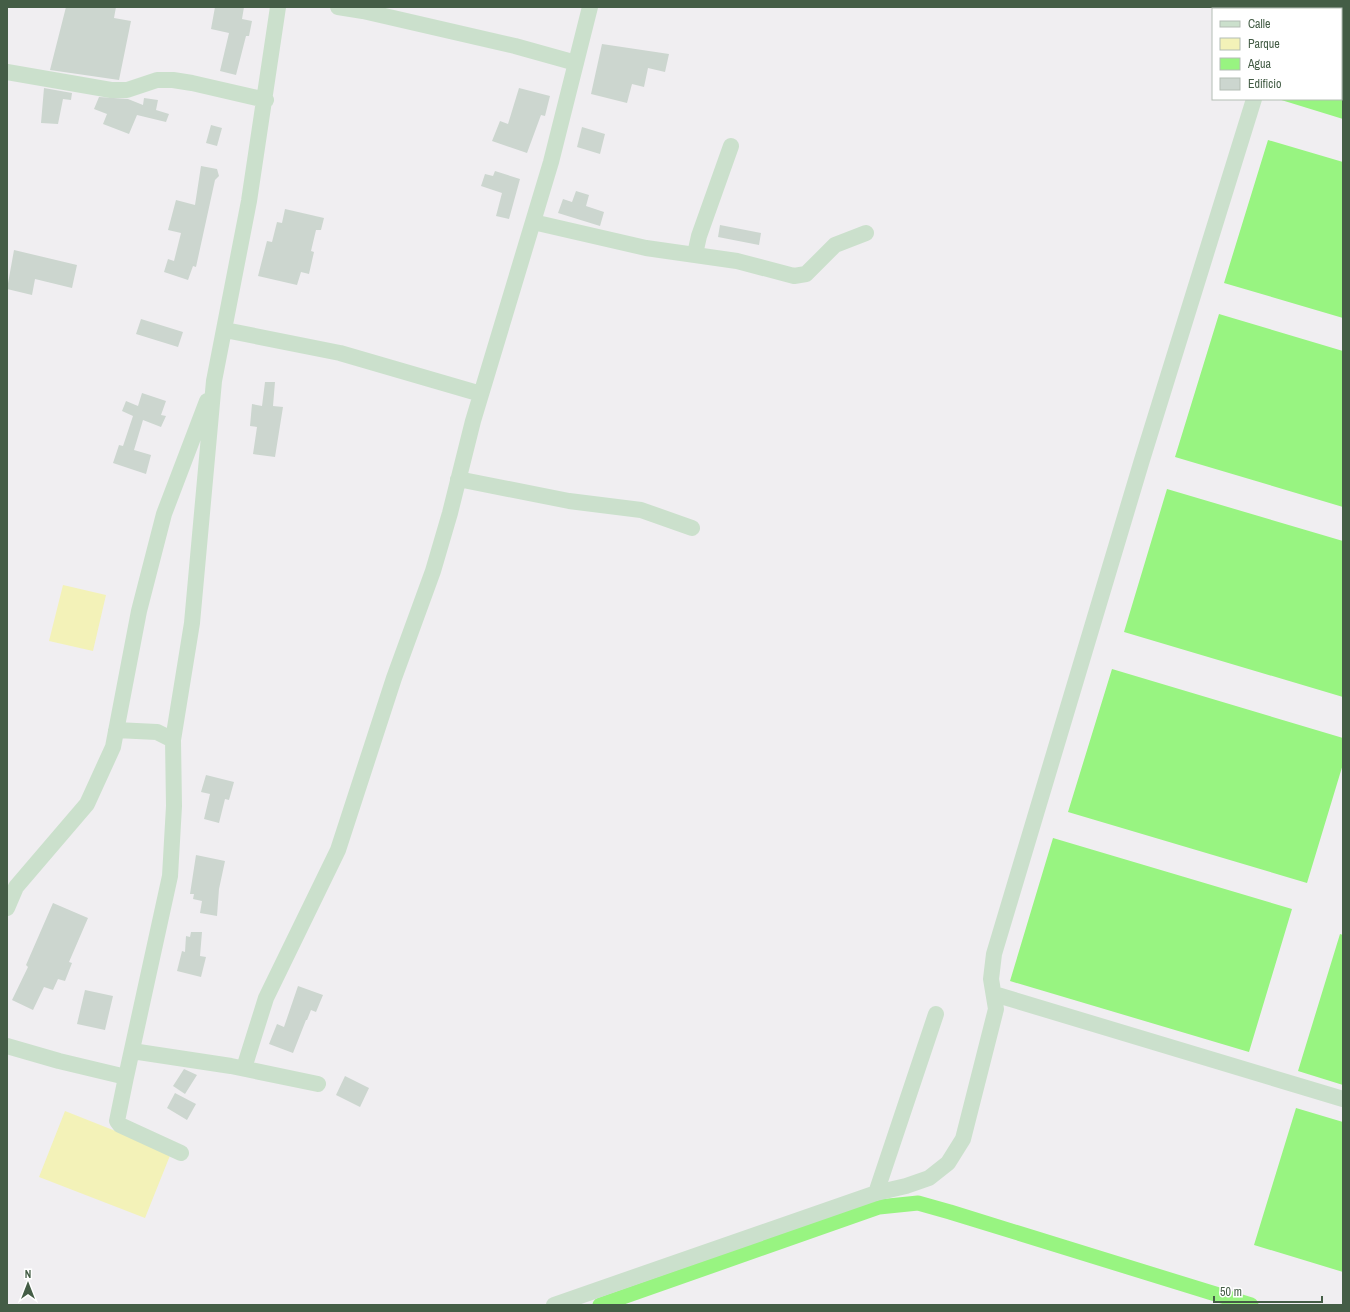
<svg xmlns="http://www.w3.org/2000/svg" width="1350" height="1312" viewBox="0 0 1350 1312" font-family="'Archivo Narrow',sans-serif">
	<rect width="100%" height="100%" fill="#f0eef1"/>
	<!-- green -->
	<path fill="#f3f2b8" d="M 63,585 L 106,595 L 93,651 L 49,641 Z
		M 65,1111 L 171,1153 L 145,1218 L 39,1177 Z"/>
	<!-- water -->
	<path fill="#98f481" d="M 1305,7 L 1343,7 L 1343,119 L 1278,99 L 1341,99 L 1341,9 L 1305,9 Z
		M 1268,140 L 1343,162 L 1343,318 L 1224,283 Z
		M 1219,314 L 1343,351 L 1343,507 L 1175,457 Z
		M 1167,489 L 1343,541 L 1343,697 L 1124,632 Z
		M 1112,669 L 1343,738 L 1343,764 L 1307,883 L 1068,812 Z
		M 1053,838 L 1292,909 L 1249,1052 L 1010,981 Z
		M 1340,934 L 1343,935 L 1343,1085 L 1298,1071 Z
		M 1296,1108 L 1343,1122 L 1343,1272 L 1254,1245 Z"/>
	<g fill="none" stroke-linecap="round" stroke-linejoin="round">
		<!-- canal -->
		<path stroke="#98f481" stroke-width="15" d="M 600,1305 L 879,1207 L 918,1203 L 950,1212 L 1251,1305"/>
	</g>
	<!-- building -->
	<path fill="#ccd6cf" d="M 66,7 L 116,7 L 114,18 L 131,21 L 119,80 L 50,70 Z
		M 215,7 L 244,7 L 242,19 L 252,21 L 249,36 L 246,36 L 236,75 L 220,71 L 229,33 L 211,29 Z
		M 602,44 L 669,54 L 665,72 L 648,68 L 644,87 L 632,84 L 627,103 L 591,94 Z
		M 44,88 L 72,93 L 71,100 L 63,99 L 58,124 L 41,123 Z
		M 519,88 L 550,96 L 545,116 L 541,115 L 527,153 L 492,141 L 500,121 L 508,124 Z
		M 99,97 L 128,99 L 143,105 L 144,98 L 158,100 L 156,110 L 169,114 L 166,122 L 137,115 L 129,134 L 103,124 L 107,114 L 94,109 Z
		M 211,125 L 222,128 L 217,146 L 206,143 Z
		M 582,127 L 605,134 L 600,154 L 577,147 Z
		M 201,166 L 217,169 L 219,176 L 215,180 L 196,267 L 193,266 L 188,280 L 164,272 L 168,259 L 174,261 L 181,233 L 168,230 L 176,200 L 195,205 Z
		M 495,171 L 520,179 L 509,219 L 496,216 L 502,193 L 481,186 L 485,174 L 493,176 Z
		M 576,191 L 589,195 L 586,206 L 604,212 L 600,226 L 558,213 L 563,199 L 572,202 Z
		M 285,209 L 324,218 L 321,230 L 316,230 L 311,251 L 314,252 L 309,274 L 301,272 L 297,285 L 258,276 L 267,241 L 272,242 L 277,222 L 282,223 Z
		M 720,225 L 761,233 L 759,245 L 718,237 Z
		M 14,250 L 77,265 L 72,288 L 35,279 L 32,295 L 7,289 Z
		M 141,319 L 183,332 L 178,347 L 136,334 Z
		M 265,382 L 275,382 L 273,406 L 283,407 L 275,457 L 253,454 L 257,427 L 250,426 L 252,404 L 262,406 Z
		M 142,393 L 166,401 L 161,415 L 166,416 L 161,427 L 143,420 L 134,450 L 151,455 L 146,474 L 113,463 L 119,445 L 123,446 L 133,416 L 122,411 L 126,401 L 138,406 Z
		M 206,775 L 234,782 L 229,800 L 225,799 L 219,823 L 204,819 L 210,794 L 201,792 Z
		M 196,855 L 225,861 L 219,889 L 217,916 L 200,913 L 202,901 L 193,899 L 194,894 L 190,894 Z
		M 53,903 L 88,918 L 69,962 L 72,963 L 65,981 L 58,979 L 53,990 L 44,987 L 33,1010 L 12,1000 L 28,967 L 26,965 Z
		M 191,932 L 202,932 L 200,956 L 206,957 L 201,977 L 177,971 L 182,951 L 185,952 L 186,936 L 190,937 Z
		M 298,986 L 323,995 L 316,1012 L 311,1010 L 307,1020 L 306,1020 L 293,1053 L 269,1044 L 277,1024 L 284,1027 Z
		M 85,990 L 113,996 L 105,1030 L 77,1024 Z
		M 184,1069 L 197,1075 L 185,1094 L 173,1086 Z
		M 345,1076 L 369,1088 L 360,1107 L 336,1095 Z
		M 175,1093 L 196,1104 L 187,1120 L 167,1108 Z"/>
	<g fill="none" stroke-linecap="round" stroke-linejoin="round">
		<!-- minor -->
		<path stroke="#cbe0cc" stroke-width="16" d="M 338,7 L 363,11 L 515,46 L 576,63
			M 1282,9 L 1283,7
			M 7,72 L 111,90 L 127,90 L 157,80 L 173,80 L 192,83 L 266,100
			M 533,222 L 646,248 L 737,261 L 794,276 L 806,274 L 835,245 L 866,233
			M 695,254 L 699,236 L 731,146
			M 225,330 L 340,353 L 481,394
			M 458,479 L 569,501 L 641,510 L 692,528
			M 116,730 L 157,732 L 173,740
			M 7,908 L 16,887 L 87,804 L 113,747 L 139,611 L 164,514 L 207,401
			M 994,994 L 1343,1099
			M 7,1046 L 59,1061 L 126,1077 L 170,876 L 174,806 L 173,740 L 192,623 L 214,381 L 249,201 L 278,7
			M 132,1051 L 231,1066 L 318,1084
			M 244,1068 L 266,998 L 338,850 L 394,678 L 433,571 L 450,513 L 473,421 L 551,162 L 590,7
			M 126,1077 L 117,1121 L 120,1125 L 181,1153
			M 876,1193 L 936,1014
			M 554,1305 L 876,1193 L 906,1186 L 929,1178 L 948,1163 L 963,1139 L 996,1009 L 991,979 L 994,954 L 1142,460 L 1254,99"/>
	</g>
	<!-- border -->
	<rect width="1350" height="1312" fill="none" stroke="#445d46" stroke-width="16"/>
	<!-- legend -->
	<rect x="1212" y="8" width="130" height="92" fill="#ffffff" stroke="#b4beb5"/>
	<rect x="1220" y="21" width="20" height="6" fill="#cbe0cc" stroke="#b4beb5"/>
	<text x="1248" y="28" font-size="12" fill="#445d46">Calle</text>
	<rect x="1220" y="38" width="20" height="12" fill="#f3f2b8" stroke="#b4beb5"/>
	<text x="1248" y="48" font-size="12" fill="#445d46">Parque</text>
	<rect x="1220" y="58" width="20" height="12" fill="#98f481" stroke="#b4beb5"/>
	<text x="1248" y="68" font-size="12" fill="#445d46">Agua</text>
	<rect x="1220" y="78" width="20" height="12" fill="#ccd6cf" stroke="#b4beb5"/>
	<text x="1248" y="88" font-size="12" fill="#445d46">Edificio</text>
	<!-- north arrow -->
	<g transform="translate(28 1284)" stroke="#ffffff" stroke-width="3" paint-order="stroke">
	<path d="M0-3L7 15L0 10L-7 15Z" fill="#445d46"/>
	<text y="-6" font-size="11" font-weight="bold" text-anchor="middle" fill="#445d46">N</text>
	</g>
	<!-- scale -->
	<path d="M1214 1296v6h108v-6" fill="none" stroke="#445d46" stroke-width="2"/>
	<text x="1220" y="1296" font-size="12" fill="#445d46" stroke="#ffffff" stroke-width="3" paint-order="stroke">50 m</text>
</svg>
